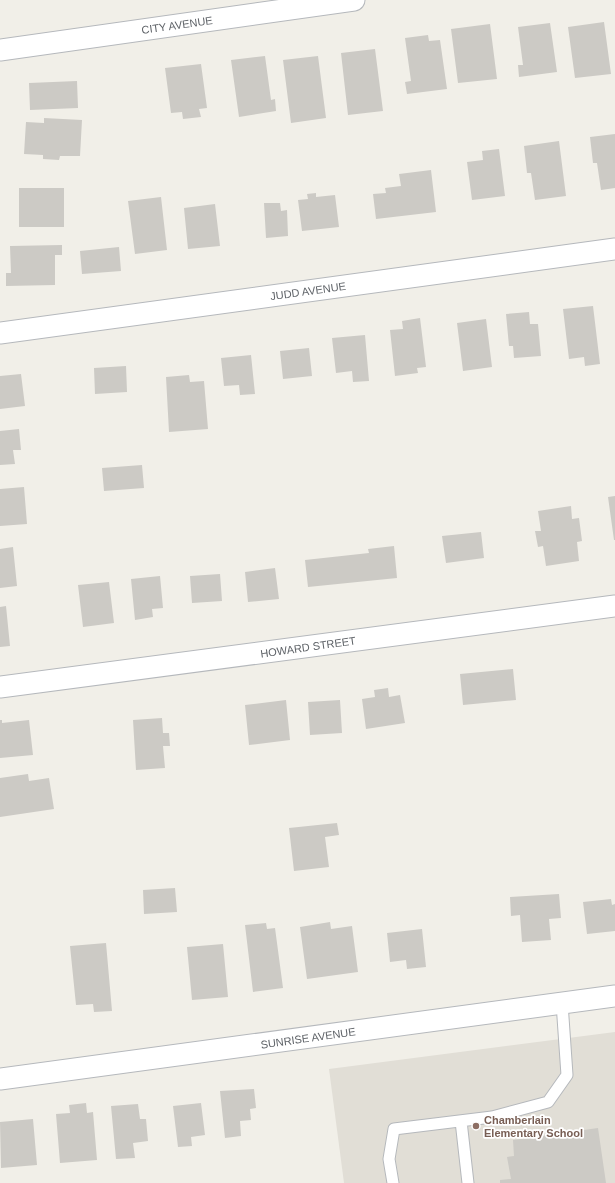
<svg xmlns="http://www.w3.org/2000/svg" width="615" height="1183" viewBox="0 0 615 1183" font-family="Helvetica,sans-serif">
	<rect width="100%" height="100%" fill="#f1efe8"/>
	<!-- education -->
	<path fill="#e1ded6" d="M 615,1032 L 615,1183 L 344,1183 L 329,1069 Z"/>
	<!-- building -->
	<path fill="#cccac5" d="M 604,22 L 611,74 L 575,78 L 568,27 Z
		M 550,23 L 557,72 L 519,77 L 518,65 L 523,65 L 518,27 Z
		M 490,24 L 497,79 L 458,83 L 451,29 Z
		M 428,35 L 429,41 L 440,40 L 447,89 L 407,94 L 405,82 L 411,81 L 405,38 Z
		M 375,49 L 383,111 L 348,115 L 341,53 Z
		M 265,56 L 271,100 L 275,99 L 276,111 L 239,117 L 231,60 Z
		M 318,56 L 326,118 L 291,123 L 283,60 Z
		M 201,64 L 207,108 L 199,109 L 201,117 L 183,119 L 182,112 L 171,113 L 165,68 Z
		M 77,81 L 78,108 L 30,110 L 29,83 Z
		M 44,118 L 82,120 L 80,156 L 60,156 L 59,160 L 43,159 L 43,155 L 24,154 L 26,122 L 44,123 Z
		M 615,134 L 615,188 L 601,190 L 597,163 L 593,163 L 590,137 Z
		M 559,141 L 566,196 L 535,200 L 531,173 L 527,173 L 524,146 Z
		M 499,149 L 505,196 L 472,200 L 467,162 L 483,160 L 482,151 Z
		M 431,170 L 436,212 L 376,219 L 373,194 L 386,193 L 385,188 L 401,186 L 399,174 Z
		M 19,188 L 64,188 L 64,227 L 19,227 Z
		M 316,193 L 316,197 L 335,195 L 339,227 L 302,231 L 298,200 L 308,199 L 307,194 Z
		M 161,197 L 167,250 L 135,254 L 128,201 Z
		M 264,203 L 280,203 L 281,211 L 287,210 L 288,236 L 266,238 Z
		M 215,204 L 220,246 L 188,249 L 184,208 Z
		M 62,245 L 62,255 L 55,255 L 55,285 L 6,286 L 6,273 L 11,273 L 10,246 Z
		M 119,247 L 121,271 L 82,274 L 80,251 Z
		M 593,306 L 600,364 L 585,366 L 584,357 L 569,359 L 563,309 Z
		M 529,312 L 530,324 L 538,324 L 541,356 L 514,358 L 513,346 L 509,346 L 506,314 Z
		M 420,318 L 426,367 L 417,368 L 418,373 L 395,376 L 390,330 L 403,329 L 402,321 Z
		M 486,319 L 492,367 L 463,371 L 457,323 Z
		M 365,335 L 369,381 L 353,382 L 352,371 L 336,373 L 332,338 Z
		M 309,348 L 312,376 L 283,379 L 280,351 Z
		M 251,355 L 255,394 L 240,395 L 239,385 L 224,386 L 221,358 Z
		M 126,366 L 127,392 L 95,394 L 94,368 Z
		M 21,374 L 25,406 L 0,409 L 0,376 Z
		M 189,375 L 190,382 L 204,381 L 208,429 L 169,432 L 166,377 Z
		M 19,429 L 21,450 L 13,450 L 15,464 L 0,465 L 0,431 Z
		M 142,465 L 144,488 L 104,491 L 102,468 Z
		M 24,487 L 27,524 L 0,526 L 0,489 Z
		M 615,496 L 615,540 L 614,540 L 608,497 Z
		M 571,506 L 572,519 L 579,518 L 582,541 L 577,542 L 579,561 L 546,566 L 543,546 L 538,547 L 535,531 L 541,531 L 538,511 Z
		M 481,532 L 484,558 L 446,563 L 442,536 Z
		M 394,546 L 397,578 L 308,587 L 305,560 L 369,553 L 368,549 Z
		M 13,547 L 17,586 L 0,588 L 0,549 Z
		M 275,568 L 279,599 L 248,602 L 245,572 Z
		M 220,574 L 222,601 L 192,603 L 190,576 Z
		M 160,576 L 163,608 L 152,609 L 153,617 L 135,620 L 131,579 Z
		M 109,582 L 114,623 L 83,627 L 78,585 Z
		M 6,606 L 10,646 L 0,647 L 0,607 Z
		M 513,669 L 516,700 L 463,705 L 460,674 Z
		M 388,688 L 389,697 L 400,695 L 405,723 L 366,729 L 362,699 L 375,697 L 374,690 Z
		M 286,700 L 290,740 L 249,745 L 245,705 Z
		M 340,700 L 342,733 L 310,735 L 308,702 Z
		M 162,718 L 163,733 L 169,733 L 170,746 L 163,746 L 165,768 L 136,770 L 133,720 Z
		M 0,720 L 2,720 L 2,723 L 29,720 L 33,755 L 0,758 Z
		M 28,774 L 29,781 L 49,778 L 54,809 L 0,817 L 0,778 Z
		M 337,823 L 339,835 L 325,837 L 329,867 L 294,871 L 289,828 Z
		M 175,888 L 177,912 L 144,914 L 143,890 Z
		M 559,894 L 561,918 L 549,919 L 551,940 L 522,942 L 520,915 L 511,916 L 510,897 Z
		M 611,899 L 612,905 L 615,904 L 615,931 L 587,934 L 583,902 Z
		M 330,922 L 331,929 L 352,926 L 358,972 L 307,979 L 300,927 Z
		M 266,923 L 267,929 L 275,928 L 283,988 L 253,992 L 245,925 Z
		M 422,929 L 426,967 L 407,969 L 406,960 L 390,962 L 387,933 Z
		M 106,943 L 112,1011 L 94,1012 L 93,1004 L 76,1005 L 70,946 Z
		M 223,944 L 228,997 L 192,1000 L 187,947 Z
		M 254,1089 L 256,1108 L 250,1109 L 251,1120 L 240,1121 L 241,1136 L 225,1138 L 220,1091 Z
		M 86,1103 L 87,1113 L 93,1112 L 97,1160 L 60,1163 L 56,1114 L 70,1113 L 69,1105 Z
		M 201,1103 L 205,1135 L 191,1137 L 192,1146 L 178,1147 L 173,1106 Z
		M 138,1104 L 140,1119 L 146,1119 L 148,1141 L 133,1143 L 135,1158 L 116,1159 L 111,1106 Z
		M 33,1119 L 37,1165 L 1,1168 L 0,1122 Z
		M 598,1128 L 606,1183 L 500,1183 L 500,1180 L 511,1179 L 507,1157 L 514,1156 L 513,1140 Z"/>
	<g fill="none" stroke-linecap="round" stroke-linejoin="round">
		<!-- service casing -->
		<g stroke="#b5b8bc" stroke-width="13">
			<path id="service" d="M 461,1121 L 468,1183
				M 393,1183 L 389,1159 L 394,1129 L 492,1117 L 548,1102 L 567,1075 L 562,1003"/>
		</g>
		<!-- minor casing -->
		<g stroke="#b5b8bc" stroke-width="23">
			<path id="minor" d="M 0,50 L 354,0
				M 0,333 L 615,249
				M 0,687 L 615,606
				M 0,1079 L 615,996"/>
		</g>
		<!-- service -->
		<use href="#service" stroke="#fff" stroke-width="11"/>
		<!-- minor -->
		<use href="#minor" stroke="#fff" stroke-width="21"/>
	</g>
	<!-- markers -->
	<circle fill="#8d6e63" stroke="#fff" stroke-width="1.5" cx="476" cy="1126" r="4"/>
	<g text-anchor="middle" stroke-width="3.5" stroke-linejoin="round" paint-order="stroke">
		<!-- street labels -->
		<g font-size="11" fill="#5f6368" stroke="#fff">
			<text transform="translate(177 25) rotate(-8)" y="4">CITY AVENUE</text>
			<text transform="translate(308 291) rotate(-8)" y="4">JUDD AVENUE</text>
			<text transform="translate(308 647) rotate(-8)" y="4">HOWARD STREET</text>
			<text transform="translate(308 1038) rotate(-8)" y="4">SUNRISE AVENUE</text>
		</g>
		<!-- education labels -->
		<g font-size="11" font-weight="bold" fill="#785e54" stroke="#fff" text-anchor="start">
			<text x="484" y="1124">Chamberlain<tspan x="484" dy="13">Elementary School</tspan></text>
		</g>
	</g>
</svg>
